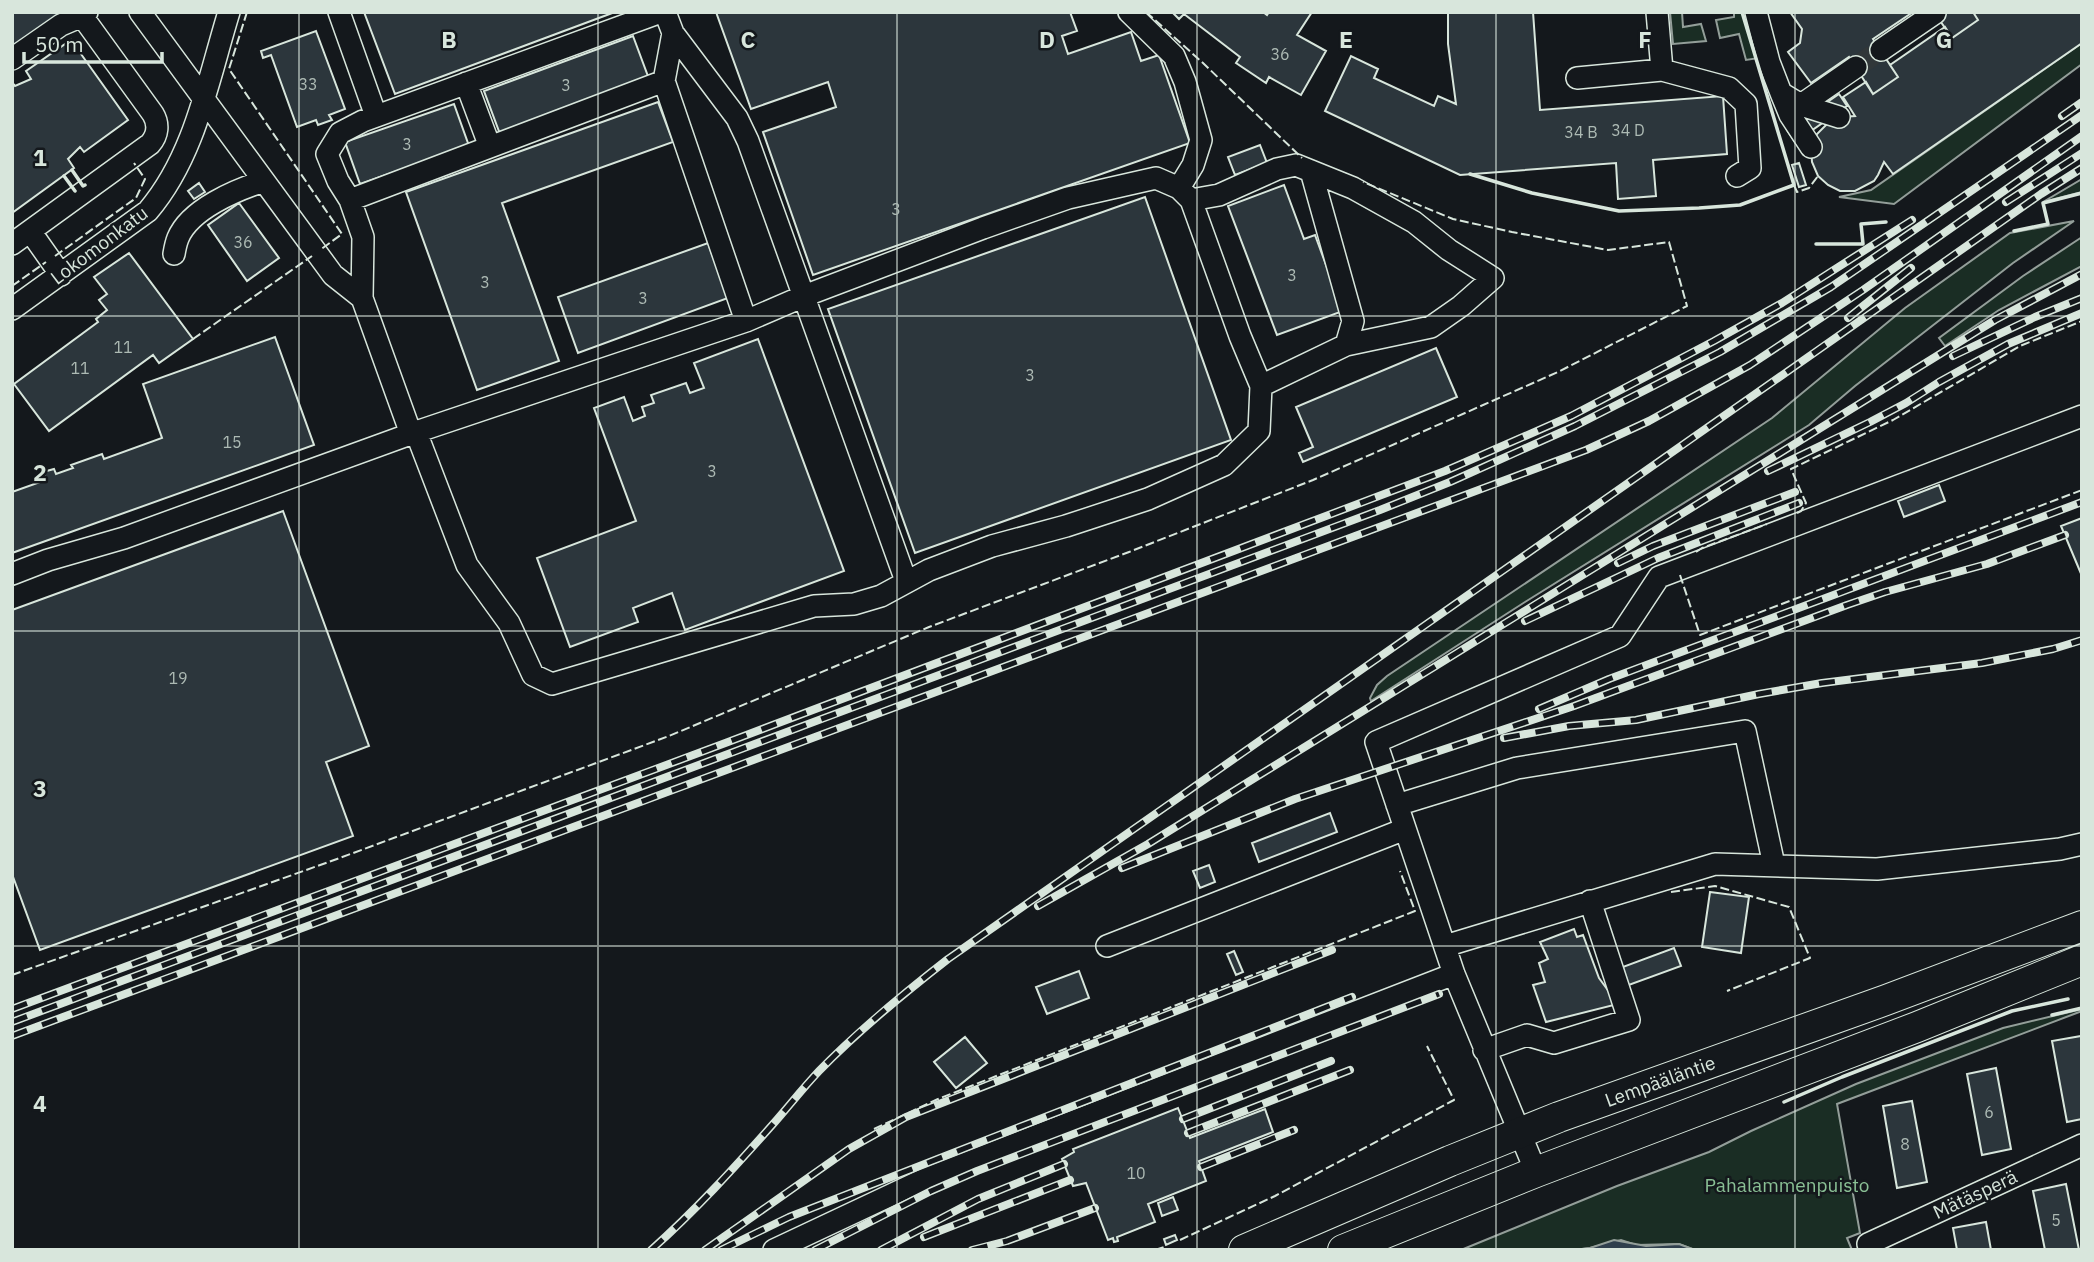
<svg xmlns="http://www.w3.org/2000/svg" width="2094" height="1262" viewBox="0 0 2094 1262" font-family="'IBM Plex Sans',sans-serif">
	<rect width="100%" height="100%" fill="#14181c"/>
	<!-- green -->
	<path fill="#1a2d24" stroke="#939e99" stroke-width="2" d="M 1670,12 L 1682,12 L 1683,27 L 1701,24 L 1706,41 L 1673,44 Z
		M 1734,12 L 1748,12 L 1759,58 L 1746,60 L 1739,34 L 1720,38 L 1716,20 L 1734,17 Z
		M 2082,43 L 2082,64 L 1894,204 L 1839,197 L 1871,190 Z
		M 2082,179 L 2082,192 L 2043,202 Z
		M 2074,221 L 2013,263 L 1855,386 L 1809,425 L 1525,602 L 1371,701 L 1370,698 L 1377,685 L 1387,676 L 1772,418 L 1905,308 L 2010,233 Z
		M 2082,237 L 2082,266 L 1999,310 L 1945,346 L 1939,338 L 2023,276 Z
		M 2082,1009 L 2082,1011 L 1837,1104 L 1860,1233 L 1847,1238 L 1852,1250 L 1695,1250 L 1679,1244 L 1636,1245 L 1621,1240 L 1590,1248 L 1574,1250 L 1461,1250 L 1617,1186 L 1709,1152 L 1751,1131 L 1856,1084 L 2003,1028 Z"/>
	<!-- water -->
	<path fill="#2f3f4d" stroke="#939e99" stroke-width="2" d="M 1614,1240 L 1646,1246 L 1679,1244 L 1695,1250 L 1574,1250 L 1590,1248 Z"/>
	<!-- building -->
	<path fill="#2c363c" stroke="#d8e6dc" stroke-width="2" d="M 12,12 L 62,12 L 12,49 Z
		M 364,12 L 615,12 L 395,94 Z
		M 716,12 L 1070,12 L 1077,31 L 1062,36 L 1068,54 L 1131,32 L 1141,61 L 1159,55 L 1190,143 L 813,275 L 763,132 L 836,107 L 828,82 L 751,109 Z
		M 1172,12 L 1263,12 L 1267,15 L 1269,12 L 1312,12 L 1297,35 L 1326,51 L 1301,95 L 1269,77 L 1266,83 L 1236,63 L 1240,57 L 1184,14 L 1179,19 Z
		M 1448,12 L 1533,12 L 1540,110 L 1723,96 L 1727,154 L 1653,160 L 1656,196 L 1618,199 L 1616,163 L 1460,175 L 1325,111 L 1351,56 L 1378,69 L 1374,78 L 1434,106 L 1438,96 L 1456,104 L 1448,44 Z
		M 1790,12 L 1913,12 L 1873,39 L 1898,77 L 1873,94 L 1849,57 L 1811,83 L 1788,52 L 1800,43 L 1802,29 Z
		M 1934,12 L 1973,12 L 1978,20 L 1952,38 Z
		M 1973,12 L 2082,12 L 2082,43 L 1893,174 L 1884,162 L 1878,175 L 1874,181 L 1855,191 L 1840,191 L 1828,185 L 1818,176 L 1812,162 L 1811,147 L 1817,134 L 1827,124 L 1839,117 L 1855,116 L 1843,97 L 1866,82 L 1873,94 L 1898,77 L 1890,65 L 1945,27 L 1952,38 L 1978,20 Z
		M 316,31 L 345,109 L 329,115 L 332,120 L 318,125 L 316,120 L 297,127 L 271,55 L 263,58 L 261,51 Z
		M 633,36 L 649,79 L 500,134 L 484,91 Z
		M 71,40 L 128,120 L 84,152 L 80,147 L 68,159 L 74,168 L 12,213 L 12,82 L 15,86 L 31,79 L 26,71 Z
		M 1839,94 L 1847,106 L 1795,142 L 1787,130 Z
		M 658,102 L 673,142 L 502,203 L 559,361 L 477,390 L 406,192 Z
		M 454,104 L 469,146 L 360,184 L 345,142 Z
		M 1260,145 L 1267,163 L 1235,175 L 1228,157 Z
		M 1799,163 L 1806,185 L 1799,187 L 1792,165 Z
		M 199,183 L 205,192 L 194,199 L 188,191 Z
		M 1284,185 L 1304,239 L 1315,235 L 1343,311 L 1277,335 L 1228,206 Z
		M 1145,197 L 1231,440 L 915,553 L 828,309 Z
		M 239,203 L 279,258 L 247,281 L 208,225 Z
		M 708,243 L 728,298 L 578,353 L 558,297 Z
		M 129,253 L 193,339 L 159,363 L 153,355 L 49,431 L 14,384 L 98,322 L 96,319 L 107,310 L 99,300 L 107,294 L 94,277 Z
		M 275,337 L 314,445 L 12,553 L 12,492 L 46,480 L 43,472 L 54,469 L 56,474 L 73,468 L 71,465 L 102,454 L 104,459 L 162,438 L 143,384 Z
		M 758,339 L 844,571 L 685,630 L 672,593 L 633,608 L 638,622 L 570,647 L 537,558 L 636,521 L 594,408 L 624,397 L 633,421 L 645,416 L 642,407 L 654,403 L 651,395 L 686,383 L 690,393 L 704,388 L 694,363 Z
		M 1436,348 L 1457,397 L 1303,462 L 1299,453 L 1313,447 L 1296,407 Z
		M 1939,485 L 1945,501 L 1904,517 L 1898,501 Z
		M 283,511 L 369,746 L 326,762 L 353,836 L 40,950 L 12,874 L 12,610 Z
		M 2082,518 L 2082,576 L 2061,526 Z
		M 1330,813 L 1337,832 L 1259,862 L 1252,843 Z
		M 1209,865 L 1215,882 L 1200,888 L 1193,871 Z
		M 1710,892 L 1749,897 L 1741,953 L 1702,947 Z
		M 1574,929 L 1577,937 L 1583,935 L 1599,978 L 1618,1004 L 1546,1022 L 1533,985 L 1545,982 L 1539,963 L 1548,959 L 1540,942 Z
		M 1674,948 L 1681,966 L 1626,986 L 1620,968 Z
		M 1234,951 L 1243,972 L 1236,975 L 1227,954 Z
		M 1079,971 L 1089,998 L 1047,1014 L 1036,987 Z
		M 2081,1036 L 2082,1119 L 2067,1122 L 2052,1041 Z
		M 965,1037 L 987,1063 L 956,1088 L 934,1062 Z
		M 1996,1068 L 2011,1149 L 1982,1155 L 1967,1074 Z
		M 1912,1101 L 1927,1182 L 1897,1188 L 1883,1106 Z
		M 1178,1108 L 1190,1138 L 1265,1109 L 1273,1132 L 1199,1161 L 1206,1181 L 1148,1204 L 1155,1222 L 1117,1237 L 1118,1241 L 1114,1242 L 1113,1238 L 1108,1240 L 1086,1183 L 1073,1186 L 1062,1159 L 1074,1152 L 1073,1149 Z
		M 2066,1184 L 2079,1250 L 2045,1250 L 2033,1191 Z
		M 1173,1197 L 1178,1210 L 1162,1216 L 1158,1203 Z
		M 1986,1222 L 1991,1250 L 1957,1250 L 1953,1228 Z
		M 1175,1235 L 1177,1240 L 1166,1245 L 1164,1239 Z"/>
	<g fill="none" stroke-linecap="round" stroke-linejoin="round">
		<!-- minor-tunnel -->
		<path stroke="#313739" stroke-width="21" stroke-dasharray="21 10" stroke-linecap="butt" d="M 1856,67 L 1881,50"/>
		<!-- minor casing -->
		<g stroke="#d8e6dc" stroke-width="24">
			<path id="minor" d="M 140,12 L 333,275 L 362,298
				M 339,12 L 376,116
				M 665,12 L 673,33 L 737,118 L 748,141 L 906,581
				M 1129,12 L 1174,56 L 1185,82 L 1201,140 L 1193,165 L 1179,188
				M 1657,12 L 1662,70 L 1729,88 L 1746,104 L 1750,168 L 1737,176
				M 1756,12 L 1769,62 L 1781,93 L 1801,105 L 1856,67
				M 673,33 L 664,81 L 746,321
				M 1881,50 L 1935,13
				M 12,59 L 61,25 L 82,16
				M 1577,78 L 1662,70
				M 466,83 L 490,147
				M 1781,93 L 1790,115 L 1811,147
				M 1801,105 L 1839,117
				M 1311,171 L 1353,321 L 1346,345
				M 350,200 L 664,81
				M 1191,200 L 1219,195 L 1277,169 L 1296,165 L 1353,188 L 1414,222 L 1449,250 L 1493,278 L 1461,306 L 1431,327 L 1346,345 L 1261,386
				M 30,231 L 61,275
				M 12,244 L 150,144 C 158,135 159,124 153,114 L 82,16 L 87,12
				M 174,254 C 175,248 176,243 178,238 C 190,209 236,190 264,181
				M 12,309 L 148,211 C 195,156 208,80 229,12
				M 411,434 L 362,298 L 363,237 L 350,200 L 338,181 L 327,154 L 340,133 L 363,121 L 661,12
				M 12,574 L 48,560 L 124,538 L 416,432 L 746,321 L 804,296 L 983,228 L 1068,198 L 1156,178 L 1179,188 L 1191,200 L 1240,336 L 1261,386 L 1259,431 L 1224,465 L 1148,499 L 1066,526 L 992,546 L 929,570 L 881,596 L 854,604 L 814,606 L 552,684 L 533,675 L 509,623 L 467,565 L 416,432
				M 1397,805 L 1517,768 L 1745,731 L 1774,865
				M 1107,946 L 1405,829
				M 1445,946 L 1715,864 L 1877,869 L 2060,849 L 2082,844
				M 1484,1050 L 1527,1035 L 1554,1043 L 1629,1020 L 1590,901
				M 1536,1172 L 1454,974 L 1376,742 L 1620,636 L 1659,577 L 2082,416
				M 1868,1244 L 2082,1145
				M 774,1250 L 927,1178 L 1454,974"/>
		</g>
		<!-- highway casing -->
		<g stroke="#d8e6dc" stroke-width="32">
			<path id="highway" d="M 1244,1250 L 1450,1161 L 1559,1117 L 1886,1000 L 2082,926
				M 1343,1250 L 1536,1172 L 1917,1027 L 2082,960"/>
		</g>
		<!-- minor -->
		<use href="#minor" stroke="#14181c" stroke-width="21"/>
		<!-- highway -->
		<use href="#highway" stroke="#14181c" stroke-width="30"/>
		<!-- rail casing -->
		<g stroke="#d8e6dc" stroke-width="8">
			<path id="rail" d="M 2062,116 L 2082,102
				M 2006,202 L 2082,153
				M 1848,318 L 1911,268
				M 1953,356 L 2035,317 L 2082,298
				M 1768,471 L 1870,422 L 1906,403 L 1939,382 L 2008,344 L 2082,313
				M 1618,563 L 1653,546 L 1795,492
				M 1525,621 L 1658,558 L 1799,503
				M 1539,709 L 1609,679 L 2082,502
				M 1504,738 L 1569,726 L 1636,720 L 1759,694 L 1822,683 L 1982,663 L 2053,649 L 2082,640
				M 1122,868 L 1295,799 L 1574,706 L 1847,605 L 1885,592 L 1987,564 L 2065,535
				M 1038,906 L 1148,844 L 1995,320 L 2082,274
				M 12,1009 L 728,742 L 1445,471 L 1571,416 L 1714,341 L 1782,303 L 1912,220
				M 12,1022 L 1380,510 L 1450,482 L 1575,426 L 1720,352 L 1831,287 L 2082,115
				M 12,1036 L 1586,450 L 1649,421 L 1750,365 L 1863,290 L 2082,136
				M 1183,1119 L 1331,1061
				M 1188,1133 L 1350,1070
				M 1201,1167 L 1294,1130
				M 924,1237 L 1070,1180
				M 651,1250 C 695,1211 735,1167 774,1123 C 789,1106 803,1088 819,1071 C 859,1030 903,994 948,959 L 2041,194 L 2082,168
				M 705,1250 L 849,1149 L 906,1117 L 1332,950
				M 721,1250 L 789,1217 L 1352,997
				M 815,1250 L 931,1191 L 977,1171 L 1439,994
				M 881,1250 L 978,1199 L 1064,1164
				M 972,1250 L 1007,1241 L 1095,1208"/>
		</g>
		<!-- rail -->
		<use href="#rail" stroke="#14181c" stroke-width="5" stroke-dasharray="16" stroke-linecap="butt"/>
		<!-- fence -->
		<path stroke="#d8e6dc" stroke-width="2" stroke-dasharray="9 3.5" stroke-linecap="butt" d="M 247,12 L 229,69 L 342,234 L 320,250
			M 1146,12 L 1203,63 L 1302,158
			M 1794,185 L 1797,192 L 1809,188 L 1818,176
			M 55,256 L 136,198 L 145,179 L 134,163
			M 12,286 L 46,262
			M 193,339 L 312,256
			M 1797,513 L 1801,511 L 1806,503 L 1791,469 L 1893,420 L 2020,346 L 2082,321
			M 1696,552 L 1702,548 L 1767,524
			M 1680,575 L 1700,635 L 2082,490
			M 1671,892 L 1715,886 L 1789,907 L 1810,958 L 1727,991
			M 12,975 L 337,859 L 669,736 L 929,627 L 1129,552 L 1313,480 L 1558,372 L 1687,306 L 1669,242 L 1608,250 L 1512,232 L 1453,219 L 1363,182
			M 874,1129 L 938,1099 L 1415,911 L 1400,871
			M 1180,1240 L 1275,1196 L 1454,1100 L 1427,1046
			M 1155,1250 L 1164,1247"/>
		<!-- wall -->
		<path stroke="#d8e6dc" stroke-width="3.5" d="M 72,170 L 83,186 L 85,185
			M 1470,174 L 1532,193 L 1619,211 L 1699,208 L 1740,205 L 1794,185 L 1742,12
			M 64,176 L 75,191
			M 2014,231 L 2048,224 L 2043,203 L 2082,193
			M 1816,244 L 1863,244 L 1861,224 L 1886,222
			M 2052,1015 L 2082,1008
			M 1784,1102 L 1842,1077 L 2012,1011 L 2068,999"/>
	</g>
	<!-- grid -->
	<path fill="none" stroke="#d8e6dc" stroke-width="2" stroke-opacity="0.55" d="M 299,12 L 299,1250M 598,12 L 598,1250M 897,12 L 897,1250M 1197,12 L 1197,1250M 1496,12 L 1496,1250M 1795,12 L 1795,1250M 12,316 L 2082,316M 12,631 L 2082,631M 12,946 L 2082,946"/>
	<g text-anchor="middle" stroke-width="5" stroke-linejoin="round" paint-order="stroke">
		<!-- number labels -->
		<g font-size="16" fill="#adbab4">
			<text x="1280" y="60">36</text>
			<text x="308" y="90">33</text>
			<text x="566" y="91">3</text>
			<text x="1628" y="136">34 D</text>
			<text x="1581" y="138">34 B</text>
			<text x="407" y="150">3</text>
			<text x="896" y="215">3</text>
			<text x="243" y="248">36</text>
			<text x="1292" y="281">3</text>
			<text x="485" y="288">3</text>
			<text x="643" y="304">3</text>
			<text x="123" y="353">11</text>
			<text x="80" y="374">11</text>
			<text x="1030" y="381">3</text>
			<text x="232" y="448">15</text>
			<text x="712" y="477">3</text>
			<text x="178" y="684">19</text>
			<text x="1989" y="1118">6</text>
			<text x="1905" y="1150">8</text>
			<text x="1136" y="1179">10</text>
			<text x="2056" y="1226">5</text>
		</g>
		<!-- street labels -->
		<g font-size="19" fill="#d8e6dc" stroke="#14181c">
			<text transform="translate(99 245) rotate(-37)" y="7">Lokomonkatu</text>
			<text transform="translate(1660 1081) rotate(-20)" y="7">Lempääläntie</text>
			<text transform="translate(1975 1194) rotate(-25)" y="7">Mätäsperä</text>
		</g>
		<!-- park labels -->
		<g font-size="19" fill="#8ac095" stroke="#14181c">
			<text x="1787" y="1192">Pahalammenpuisto</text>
		</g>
	</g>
	<g font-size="23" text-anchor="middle" font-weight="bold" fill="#d8e6dc" stroke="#14181c" stroke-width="5" stroke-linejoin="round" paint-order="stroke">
		<text x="449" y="48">B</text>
		<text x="748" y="48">C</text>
		<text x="1047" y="48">D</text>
		<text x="1346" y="48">E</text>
		<text x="1645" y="48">F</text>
		<text x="1944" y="48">G</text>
		<text x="40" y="166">1</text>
		<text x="40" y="481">2</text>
		<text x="40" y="797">3</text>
		<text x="40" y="1112">4</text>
	</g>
	<!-- border -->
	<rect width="2094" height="1262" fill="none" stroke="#d8e6dc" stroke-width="28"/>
	<!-- scale -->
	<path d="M24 52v10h138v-10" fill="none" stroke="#d8e6dc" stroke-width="3.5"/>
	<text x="35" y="52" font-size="21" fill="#d8e6dc" stroke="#14181c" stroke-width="5" paint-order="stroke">50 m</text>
</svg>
